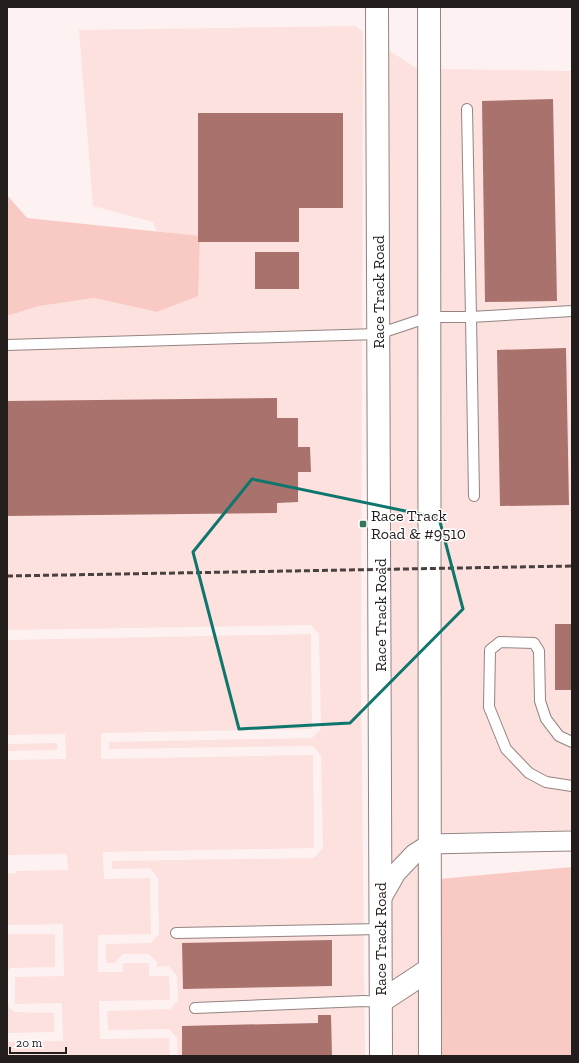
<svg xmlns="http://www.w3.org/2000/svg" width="579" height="1063" viewBox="0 0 579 1063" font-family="'Zilla Slab',serif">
	<rect width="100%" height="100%" fill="#fdf2f1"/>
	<!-- built -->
	<path fill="#fce1de" d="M 355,26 L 363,32 L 361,676 L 365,1056 L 178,1056 L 177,1038 L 169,1029 L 108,1030 L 107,1011 L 170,1009 L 178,1000 L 177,976 L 169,966 L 157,967 L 157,962 L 149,954 L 123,954 L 115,963 L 106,963 L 106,944 L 151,943 L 159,934 L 158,878 L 150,868 L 112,869 L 112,861 L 314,858 L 323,848 L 321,755 L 313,746 L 109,749 L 109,742 L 312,738 L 321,729 L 319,634 L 311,625 L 7,630 L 7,316 L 39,306 L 94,298 L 157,312 L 200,236 L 157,232 L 153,222 L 93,206 L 79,30 Z
		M 387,49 L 416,68 L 419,69 L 420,838 L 408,846 L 390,865 Z
		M 439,69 L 572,71 L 572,830 L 439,833 Z
		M 311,634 L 312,729 L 101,733 L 101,759 L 313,755 L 314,848 L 103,852 L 104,879 L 150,878 L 151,934 L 98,935 L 98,972 L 123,972 L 123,963 L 149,963 L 149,976 L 169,976 L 170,1000 L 99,1001 L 100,1039 L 169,1038 L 170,1056 L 7,1056 L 7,1042 L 63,1041 L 62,1003 L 15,1004 L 15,977 L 64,976 L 63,924 L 7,925 L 7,874 L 16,873 L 16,871 L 68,870 L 67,854 L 7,855 L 7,760 L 66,759 L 65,734 L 7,735 L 7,640 Z
		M 57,743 L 57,750 L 7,751 L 7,744 Z
		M 420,863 L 420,1056 L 395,1056 L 390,1042 L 390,904 L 403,881 Z
		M 7,934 L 55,934 L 55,967 L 10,968 L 7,971 Z
		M 7,1005 L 14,1012 L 54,1013 L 54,1032 L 7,1033 Z"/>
	<!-- green -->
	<path fill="#f9c9c4" d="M 7,195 L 27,218 L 200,236 L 198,296 L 157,312 L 94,298 L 39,306 L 7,316 Z
		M 572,867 L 572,1056 L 440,1056 L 439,879 Z"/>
	<!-- building -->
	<path fill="#a9726c" d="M 553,99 L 557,301 L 485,302 L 482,101 Z
		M 198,113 L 343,113 L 343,208 L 299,208 L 299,242 L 198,242 Z
		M 255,252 L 299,252 L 299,289 L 255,289 Z
		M 566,348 L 569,505 L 500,506 L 497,350 Z
		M 277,398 L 277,418 L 298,418 L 298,447 L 310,447 L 311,472 L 298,472 L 298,502 L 277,503 L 277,513 L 7,516 L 7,401 Z
		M 555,624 L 572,624 L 572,690 L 555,690 Z
		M 332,940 L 332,986 L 183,989 L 182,943 Z
		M 318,1015 L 331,1015 L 332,1056 L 182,1056 L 182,1026 L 318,1023 Z"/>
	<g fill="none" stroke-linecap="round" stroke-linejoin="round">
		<!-- service casing -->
		<g stroke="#948482" stroke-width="12">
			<path id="service" d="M 7,345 L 378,334 L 429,317 L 471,317 L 467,109
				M 474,496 L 471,317 L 572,311
				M 572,742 L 559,736 L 546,719 L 540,701 L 539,651 L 534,643 L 500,642 L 490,650 L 489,707 L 506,749 L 529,773 L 546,782 L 572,786
				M 176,933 L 380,929
				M 195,1008 L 364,1001 L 380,1002"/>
		</g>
		<!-- minor casing -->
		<g stroke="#948482" stroke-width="21">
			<path id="minor" d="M 380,901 L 396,873 L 414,854 L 430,844 L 572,841"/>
		</g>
		<!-- secondary casing -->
		<g stroke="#948482" stroke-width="24">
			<path id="secondary" d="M 377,7 L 381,1056
				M 429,7 L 430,1056
				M 380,1002 L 430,969"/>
		</g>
		<!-- service -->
		<use href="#service" stroke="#fff" stroke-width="10"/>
		<!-- minor -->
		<use href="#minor" stroke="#fff" stroke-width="19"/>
		<!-- secondary -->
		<use href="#secondary" stroke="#fff" stroke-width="22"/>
		<!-- rail -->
		<path stroke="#484140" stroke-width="3" stroke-dasharray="6 3" stroke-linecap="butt" d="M 7,576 L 572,566"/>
	</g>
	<!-- marked area -->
	<path fill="none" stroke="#0f766e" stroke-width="3" stroke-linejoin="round" d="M 252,479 L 439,518 L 463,609 L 350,723 L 239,729 L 193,552 Z"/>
	<!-- markers -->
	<rect fill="#39755f" stroke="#fff" stroke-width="1.5" x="359" y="520" width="8" height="8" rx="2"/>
	<g text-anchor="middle" stroke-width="3" stroke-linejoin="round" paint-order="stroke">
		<!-- street labels -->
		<g font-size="16" fill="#231d1c" stroke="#fff">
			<text transform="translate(378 292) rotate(-90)" y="6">Race Track Road</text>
			<text transform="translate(380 615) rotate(-90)" y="6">Race Track Road</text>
			<text transform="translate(380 939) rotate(-90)" y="6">Race Track Road</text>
		</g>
		<!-- poi labels -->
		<g font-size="16" fill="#231d1c" stroke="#fff" text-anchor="start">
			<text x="371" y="521">Race Track<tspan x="371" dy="18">Road &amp; #9510</tspan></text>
		</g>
	</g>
	<!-- border -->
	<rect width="579" height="1063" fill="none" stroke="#231d1c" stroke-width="16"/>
	<!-- scale -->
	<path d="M10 1047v6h56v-6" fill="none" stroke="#231d1c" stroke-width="2"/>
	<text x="16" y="1047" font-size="12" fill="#231d1c" stroke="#ffffff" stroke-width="3" paint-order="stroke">20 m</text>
</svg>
